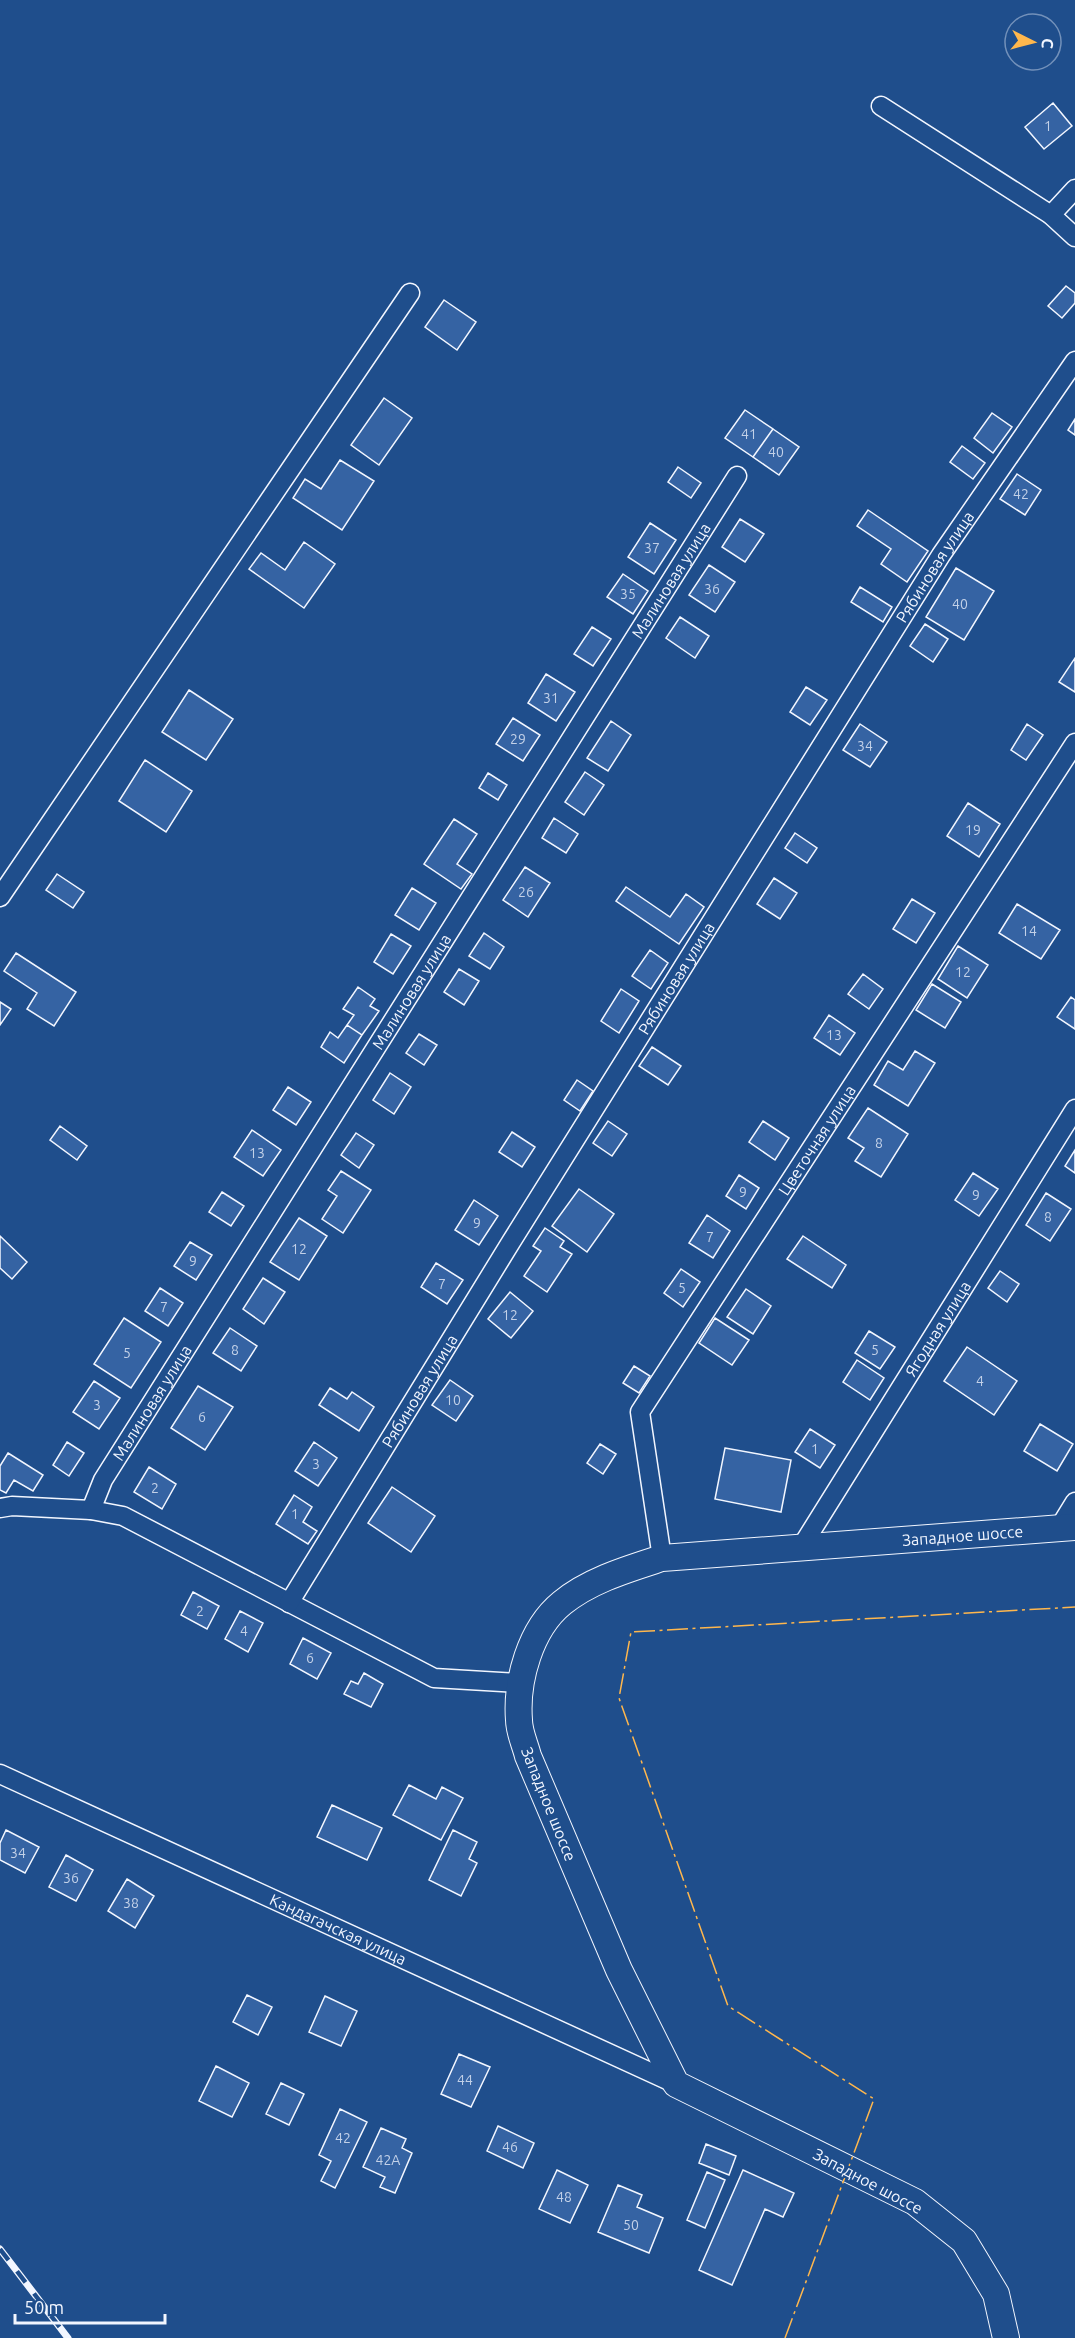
<svg xmlns="http://www.w3.org/2000/svg" width="1075" height="2338" viewBox="0 0 1075 2338" font-family="Ubuntu,sans-serif">
	<rect width="100%" height="100%" fill="#1f4e8c"/>
	<!-- building -->
	<path fill="#3563a3" stroke="#f2f6ff" stroke-width="1.5" d="M 1053,103 L 1072,126 L 1044,149 L 1025,127 Z
		M 1066,286 L 1075,293 L 1075,303 L 1062,318 L 1048,306 Z
		M 444,300 L 476,322 L 457,350 L 425,327 Z
		M 384,398 L 412,418 L 379,465 L 351,445 Z
		M 745,410 L 773,429 L 753,457 L 725,438 Z
		M 992,413 L 1012,427 L 993,453 L 974,438 Z
		M 1075,419 L 1075,435 L 1068,430 Z
		M 773,429 L 799,447 L 779,475 L 753,457 Z
		M 962,446 L 985,463 L 973,479 L 950,462 Z
		M 340,460 L 374,481 L 342,530 L 293,498 L 305,479 L 321,489 Z
		M 678,467 L 701,483 L 691,498 L 668,482 Z
		M 1017,474 L 1041,490 L 1025,515 L 1000,499 Z
		M 868,510 L 928,551 L 907,582 L 881,564 L 891,549 L 857,526 Z
		M 740,519 L 764,534 L 745,562 L 722,547 Z
		M 650,523 L 676,540 L 654,574 L 628,557 Z
		M 304,542 L 335,564 L 304,608 L 249,569 L 261,553 L 285,570 Z
		M 709,565 L 735,582 L 715,612 L 689,595 Z
		M 956,568 L 994,591 L 964,640 L 926,617 Z
		M 623,574 L 648,591 L 633,614 L 607,597 Z
		M 860,587 L 892,607 L 883,622 L 851,602 Z
		M 680,617 L 709,636 L 695,658 L 666,638 Z
		M 925,624 L 948,639 L 933,662 L 910,646 Z
		M 592,627 L 611,639 L 593,666 L 574,654 Z
		M 1075,658 L 1075,692 L 1059,682 Z
		M 546,674 L 575,692 L 556,721 L 528,703 Z
		M 806,687 L 827,700 L 810,725 L 790,712 Z
		M 189,690 L 233,719 L 206,760 L 162,732 Z
		M 513,718 L 540,735 L 523,761 L 496,744 Z
		M 611,721 L 631,735 L 608,771 L 587,758 Z
		M 860,724 L 887,742 L 870,767 L 843,750 Z
		M 1027,724 L 1043,735 L 1026,760 L 1011,750 Z
		M 145,760 L 192,791 L 166,832 L 119,801 Z
		M 585,772 L 604,785 L 584,815 L 565,802 Z
		M 488,773 L 507,785 L 498,800 L 479,788 Z
		M 968,803 L 1000,824 L 979,857 L 947,836 Z
		M 554,818 L 578,834 L 566,853 L 542,838 Z
		M 454,819 L 477,834 L 457,864 L 472,874 L 461,889 L 424,864 Z
		M 795,833 L 817,848 L 807,863 L 785,848 Z
		M 525,867 L 550,883 L 528,917 L 503,900 Z
		M 57,874 L 84,892 L 73,908 L 46,890 Z
		M 774,878 L 797,893 L 780,919 L 757,904 Z
		M 626,887 L 670,917 L 686,894 L 704,907 L 679,944 L 616,901 Z
		M 412,888 L 436,903 L 419,930 L 395,915 Z
		M 912,899 L 935,913 L 916,943 L 893,929 Z
		M 1017,904 L 1060,930 L 1041,959 L 999,933 Z
		M 484,933 L 504,947 L 490,969 L 469,956 Z
		M 391,934 L 411,946 L 393,974 L 374,962 Z
		M 958,946 L 988,965 L 967,998 L 938,979 Z
		M 650,950 L 668,963 L 651,989 L 632,976 Z
		M 16,953 L 76,992 L 54,1026 L 27,1009 L 37,993 L 4,971 Z
		M 459,969 L 479,981 L 464,1005 L 444,992 Z
		M 863,974 L 883,989 L 869,1009 L 848,994 Z
		M 932,984 L 961,1002 L 945,1028 L 916,1010 Z
		M 358,987 L 375,999 L 370,1006 L 379,1011 L 362,1035 L 347,1025 L 354,1015 L 343,1009 Z
		M 621,989 L 639,1001 L 619,1033 L 601,1021 Z
		M 1071,997 L 1075,1000 L 1075,1029 L 1057,1017 Z
		M 0,1002 L 11,1009 L 0,1025 Z
		M 829,1015 L 855,1033 L 840,1055 L 814,1038 Z
		M 347,1025 L 362,1035 L 344,1063 L 321,1047 L 330,1032 L 338,1038 Z
		M 419,1034 L 437,1045 L 424,1065 L 406,1053 Z
		M 652,1047 L 681,1066 L 668,1085 L 639,1066 Z
		M 915,1051 L 935,1063 L 908,1106 L 874,1085 L 888,1061 L 903,1070 Z
		M 390,1073 L 411,1087 L 394,1114 L 373,1100 Z
		M 577,1080 L 593,1091 L 580,1111 L 564,1100 Z
		M 288,1087 L 311,1102 L 296,1125 L 273,1110 Z
		M 868,1108 L 908,1134 L 881,1177 L 855,1161 L 864,1148 L 848,1138 Z
		M 608,1121 L 627,1134 L 612,1156 L 593,1143 Z
		M 763,1121 L 789,1138 L 775,1160 L 749,1142 Z
		M 60,1126 L 87,1146 L 77,1160 L 50,1140 Z
		M 252,1130 L 281,1150 L 263,1176 L 234,1157 Z
		M 512,1132 L 535,1147 L 522,1167 L 499,1152 Z
		M 356,1133 L 374,1145 L 359,1168 L 341,1155 Z
		M 1075,1150 L 1075,1173 L 1065,1166 Z
		M 341,1171 L 371,1190 L 343,1233 L 322,1219 L 337,1196 L 328,1190 Z
		M 973,1173 L 998,1189 L 979,1216 L 955,1200 Z
		M 739,1175 L 759,1188 L 746,1209 L 726,1196 Z
		M 579,1189 L 614,1214 L 587,1252 L 552,1226 Z
		M 222,1192 L 244,1206 L 231,1226 L 209,1212 Z
		M 1046,1193 L 1071,1209 L 1050,1241 L 1026,1225 Z
		M 474,1200 L 498,1216 L 479,1245 L 455,1230 Z
		M 707,1215 L 730,1231 L 713,1258 L 689,1243 Z
		M 299,1218 L 327,1236 L 299,1280 L 270,1262 Z
		M 545,1228 L 564,1241 L 560,1247 L 572,1254 L 547,1292 L 524,1276 L 541,1251 L 533,1246 Z
		M 0,1236 L 27,1262 L 12,1279 L 0,1268 Z
		M 803,1236 L 846,1265 L 832,1288 L 787,1259 Z
		M 190,1242 L 212,1255 L 196,1280 L 174,1266 Z
		M 436,1263 L 463,1280 L 447,1304 L 421,1287 Z
		M 681,1269 L 700,1282 L 683,1307 L 664,1293 Z
		M 1000,1271 L 1019,1284 L 1007,1302 L 988,1288 Z
		M 263,1278 L 285,1292 L 264,1324 L 243,1309 Z
		M 160,1288 L 183,1303 L 168,1326 L 145,1311 Z
		M 746,1289 L 771,1306 L 753,1334 L 727,1317 Z
		M 510,1292 L 533,1311 L 511,1338 L 488,1319 Z
		M 124,1318 L 161,1342 L 131,1388 L 94,1364 Z
		M 715,1318 L 749,1340 L 732,1365 L 699,1343 Z
		M 230,1328 L 257,1346 L 241,1371 L 213,1353 Z
		M 869,1331 L 895,1347 L 880,1369 L 855,1353 Z
		M 967,1347 L 1017,1381 L 994,1415 L 944,1381 Z
		M 857,1360 L 884,1378 L 870,1400 L 843,1382 Z
		M 634,1366 L 650,1376 L 639,1393 L 623,1383 Z
		M 450,1380 L 473,1396 L 456,1421 L 432,1405 Z
		M 94,1381 L 120,1398 L 99,1429 L 73,1412 Z
		M 198,1386 L 233,1407 L 205,1450 L 171,1428 Z
		M 330,1388 L 347,1399 L 352,1392 L 374,1407 L 359,1431 L 319,1405 Z
		M 1040,1424 L 1073,1444 L 1057,1471 L 1024,1451 Z
		M 810,1429 L 835,1445 L 820,1468 L 795,1452 Z
		M 67,1442 L 84,1453 L 69,1476 L 53,1465 Z
		M 314,1442 L 337,1458 L 318,1486 L 295,1471 Z
		M 600,1444 L 616,1454 L 603,1474 L 587,1463 Z
		M 725,1448 L 791,1460 L 781,1512 L 715,1499 Z
		M 8,1453 L 43,1475 L 33,1491 L 14,1480 L 6,1493 L 0,1490 L 0,1466 Z
		M 149,1467 L 176,1484 L 162,1509 L 134,1492 Z
		M 392,1487 L 435,1516 L 411,1552 L 368,1523 Z
		M 294,1495 L 312,1507 L 303,1522 L 317,1531 L 308,1544 L 276,1524 Z
		M 193,1592 L 219,1606 L 207,1629 L 181,1615 Z
		M 240,1611 L 263,1623 L 248,1652 L 225,1639 Z
		M 303,1638 L 331,1653 L 317,1679 L 290,1664 Z
		M 364,1673 L 383,1684 L 371,1707 L 344,1694 L 351,1681 L 358,1684 Z
		M 409,1785 L 436,1799 L 442,1787 L 463,1798 L 441,1840 L 393,1815 Z
		M 332,1805 L 382,1828 L 367,1860 L 317,1837 Z
		M 6,1830 L 39,1847 L 25,1873 L 0,1860 L 0,1843 Z
		M 453,1830 L 477,1842 L 469,1859 L 477,1863 L 461,1896 L 429,1880 Z
		M 66,1855 L 93,1870 L 76,1901 L 49,1887 Z
		M 127,1879 L 154,1896 L 135,1928 L 108,1911 Z
		M 247,1995 L 272,2007 L 258,2035 L 233,2022 Z
		M 325,1996 L 357,2011 L 341,2046 L 309,2032 Z
		M 459,2054 L 490,2067 L 471,2107 L 441,2094 Z
		M 216,2066 L 249,2083 L 232,2117 L 199,2101 Z
		M 281,2083 L 304,2094 L 289,2125 L 266,2114 Z
		M 340,2109 L 367,2122 L 335,2188 L 321,2181 L 331,2161 L 319,2155 Z
		M 498,2126 L 534,2143 L 523,2168 L 487,2151 Z
		M 381,2128 L 406,2139 L 402,2148 L 412,2153 L 395,2193 L 380,2187 L 385,2177 L 363,2167 Z
		M 706,2144 L 736,2156 L 729,2175 L 699,2163 Z
		M 557,2170 L 588,2185 L 570,2223 L 539,2209 Z
		M 743,2170 L 794,2193 L 783,2217 L 765,2209 L 732,2285 L 699,2270 Z
		M 707,2172 L 725,2180 L 705,2228 L 687,2220 Z
		M 618,2185 L 642,2195 L 637,2207 L 663,2218 L 649,2253 L 598,2232 Z"/>
	<g fill="none" stroke-linecap="round" stroke-linejoin="round">
		<!-- minor casing -->
		<g stroke="#f2f6ff" stroke-width="21">
			<g id="minor">
				<path d="M 881,106 L 1051,215 L 1075,237"/>
				<path d="M 1051,215 L 1075,189"/>
				<path d="M 0,897 L 410,293"/>
				<path d="M 0,1508 L 12,1506 L 91,1510 L 123,1516 L 434,1678 L 519,1683"/>
				<path id="s1" d="M 91,1510 L 103,1480 L 737,476"/>
				<path d="M 1059,1528 L 1075,1502"/>
				<path id="s2" d="M 800,1549 L 1075,1109"/>
				<path id="s3" d="M 662,1558 L 640,1412 L 1075,743"/>
				<path id="s4" d="M 289,1603 L 511,1242 L 941,555 L 1075,361"/>
				<path id="s5" d="M 0,1774 L 676,2084"/>
			</g>
		</g>
		<!-- secondary casing -->
		<g stroke="#f2f6ff" stroke-width="28">
			<g id="secondary">
				<path id="s6" d="M 1006,2338 L 996,2294 L 964,2241 L 915,2202 L 676,2084 L 619,1970 L 528,1756 C 525,1744 519,1732 519,1720 C 516,1681 530,1629 562,1603 C 590,1580 628,1569 662,1558 L 1075,1527"/>
			</g>
		</g>
		<!-- minor -->
		<use href="#minor" stroke="#1f4e8c" stroke-width="18"/>
		<!-- secondary -->
		<use href="#secondary" stroke="#1f4e8c" stroke-width="26"/>
		<!-- rail casing -->
		<g stroke="#f2f6ff" stroke-width="7">
			<path id="rail" d="M 0,2249 L 68,2338"/>
		</g>
		<!-- rail -->
		<use href="#rail" stroke="#1f4e8c" stroke-width="4.5" stroke-dasharray="14" stroke-linecap="butt"/>
		<!-- power -->
		<path stroke="#ffb74d" stroke-width="1.5" stroke-dasharray="21 4.5 3 4.5" stroke-linecap="butt" d="M 785,2338 L 874,2099 L 728,2006 L 619,1698 L 631,1632 L 1075,1607"/>
	</g>
	<g text-anchor="middle" stroke-width="4.5" stroke-linejoin="round" paint-order="stroke">
		<!-- number labels -->
		<g font-size="14" fill="#c3d1e8">
			<text x="1048" y="131">1</text>
			<text x="749" y="439">41</text>
			<text x="776" y="457">40</text>
			<text x="1021" y="499">42</text>
			<text x="652" y="553">37</text>
			<text x="712" y="594">36</text>
			<text x="628" y="599">35</text>
			<text x="960" y="609">40</text>
			<text x="551" y="703">31</text>
			<text x="518" y="744">29</text>
			<text x="865" y="751">34</text>
			<text x="973" y="835">19</text>
			<text x="526" y="897">26</text>
			<text x="1029" y="936">14</text>
			<text x="963" y="977">12</text>
			<text x="834" y="1040">13</text>
			<text x="879" y="1148">8</text>
			<text x="257" y="1158">13</text>
			<text x="743" y="1197">9</text>
			<text x="976" y="1200">9</text>
			<text x="1048" y="1222">8</text>
			<text x="477" y="1228">9</text>
			<text x="710" y="1242">7</text>
			<text x="299" y="1254">12</text>
			<text x="193" y="1266">9</text>
			<text x="442" y="1289">7</text>
			<text x="682" y="1293">5</text>
			<text x="164" y="1312">7</text>
			<text x="510" y="1320">12</text>
			<text x="235" y="1355">8</text>
			<text x="875" y="1355">5</text>
			<text x="127" y="1358">5</text>
			<text x="980" y="1386">4</text>
			<text x="453" y="1405">10</text>
			<text x="97" y="1410">3</text>
			<text x="202" y="1422">6</text>
			<text x="815" y="1454">1</text>
			<text x="316" y="1469">3</text>
			<text x="155" y="1493">2</text>
			<text x="295" y="1519">1</text>
			<text x="200" y="1616">2</text>
			<text x="244" y="1636">4</text>
			<text x="310" y="1663">6</text>
			<text x="18" y="1858">34</text>
			<text x="71" y="1883">36</text>
			<text x="131" y="1908">38</text>
			<text x="465" y="2085">44</text>
			<text x="343" y="2143">42</text>
			<text x="510" y="2152">46</text>
			<text x="388" y="2165">42А</text>
			<text x="564" y="2202">48</text>
			<text x="631" y="2230">50</text>
		</g>
		<!-- street labels -->
		<g font-size="16" fill="#f2f6ff" stroke="#1f4e8c">
			<text dy="6" stroke="none"><textPath href="#s4" startOffset="1221">Рябиновая улица</textPath></text>
			<text dy="6" stroke="none"><textPath href="#s1" startOffset="1096">Малиновая улица</textPath></text>
			<text dy="6" stroke="none"><textPath href="#s4" startOffset="735">Рябиновая улица</textPath></text>
			<text dy="6" stroke="none"><textPath href="#s1" startOffset="610">Малиновая улица</textPath></text>
			<text dy="6" stroke="none"><textPath href="#s3" startOffset="472">Цветочная улица</textPath></text>
			<text dy="6" stroke="none"><textPath href="#s2" startOffset="260">Ягодная улица</textPath></text>
			<text dy="6" stroke="none"><textPath href="#s4" startOffset="249">Рябиновая улица</textPath></text>
			<text dy="6" stroke="none"><textPath href="#s1" startOffset="124">Малиновая улица</textPath></text>
			<text dy="6" stroke="none"><textPath href="#s6" startOffset="1374">Западное шоссе</textPath></text>
			<text transform="translate(549 1804) rotate(68)" y="6">Западное шоссе</text>
			<text dy="6" stroke="none"><textPath href="#s5" startOffset="372">Кандагачская улица</textPath></text>
			<text transform="translate(868 2181) rotate(28)" y="6">Западное шоссе</text>
		</g>
	</g>
	<!-- north arrow -->
	<g transform="translate(1033 42) rotate(96)"><circle r="28" fill="#1f4e8c" stroke="#7391ba" stroke-width="1.5"/>
	<path d="M0-4.5L10 22L0 15L-10 22Z" fill="#ffb74d"/>
	<text y="-9" font-size="16" font-weight="bold" text-anchor="middle" fill="#f2f6ff">С</text>
	</g>
	<!-- scale -->
	<path d="M15 2314v9h150v-9" fill="none" stroke="#f2f6ff" stroke-width="3"/>
	<text x="24" y="2314" font-size="18" fill="#f2f6ff" stroke="#1f4e8c" stroke-width="4.5" paint-order="stroke">50 m</text>
</svg>
